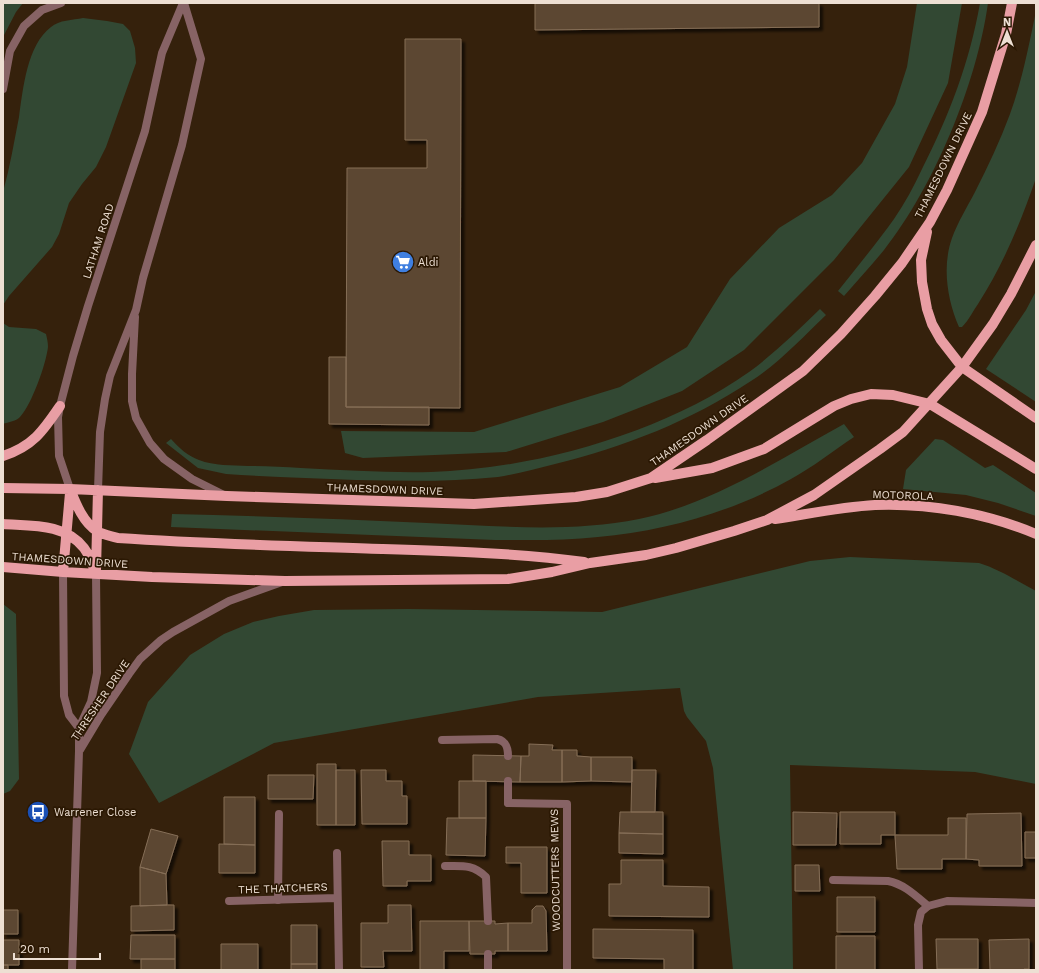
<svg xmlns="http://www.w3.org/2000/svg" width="1039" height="973" viewBox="0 0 1039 973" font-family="'Work Sans',sans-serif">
	<defs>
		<filter id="shadow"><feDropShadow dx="3.5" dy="3.5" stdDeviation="1" flood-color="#0009"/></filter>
	</defs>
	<rect width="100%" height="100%" fill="#35210c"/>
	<!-- green -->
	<path fill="#324833" d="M 3,3 L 23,3 L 16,12 L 3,37 Z
		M 917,3 L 962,3 L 948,83 L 909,167 L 834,260 L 744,350 L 682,391 L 603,422 L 506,452 L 363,458 L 345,453 L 341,431 L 474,432 L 620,387 L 687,347 L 730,279 L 779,228 L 832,195 L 862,163 L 895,104 L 907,67 Z
		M 980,3 L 988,3 C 977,83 934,187 884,250 C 871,266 857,281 844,296 L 838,291 C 857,267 876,244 894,219 C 905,203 914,186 922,169 C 949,116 970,61 980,3 Z
		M 1036,11 L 1036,178 C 1021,222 1003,265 978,304 C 973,311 969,320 962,327 L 959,327 C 947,300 942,266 952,238 C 958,222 967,207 975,192 C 988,166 1000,141 1010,114 C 1022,81 1029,45 1036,11 Z
		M 83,18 L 107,21 L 123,24 L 130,31 L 135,48 L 136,63 L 106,147 L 96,167 L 82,184 L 69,203 L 59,234 L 52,247 L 9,296 L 3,305 L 3,192 C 10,167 14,142 19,117 C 23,89 27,45 51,27 C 59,20 73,20 83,18 Z
		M 1036,291 L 1036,402 L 986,369 L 1026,310 Z
		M 820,309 L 826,315 C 803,337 778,364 751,381 C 691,421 624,447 555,464 C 536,469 517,474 498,477 C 451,482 403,481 356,480 C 313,478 269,477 226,474 L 198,468 L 166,443 L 171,439 C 179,448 188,456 199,460 C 214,466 232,465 248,466 C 266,466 283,467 301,468 C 344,470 388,473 431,472 C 535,469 663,433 749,372 C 775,353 797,331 820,309 Z
		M 3,323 L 9,327 L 36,329 L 46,334 C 47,338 48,343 48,347 C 46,364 32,404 20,417 C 17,421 8,422 3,424 Z
		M 844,424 L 854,437 C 833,451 813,467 791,479 C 732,512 665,531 598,537 C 564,541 529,540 495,540 L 171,527 L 172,514 C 257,516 342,519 427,523 C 497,526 569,533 639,519 C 712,504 780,459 844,424 Z
		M 935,439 L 943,440 L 985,468 L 993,465 L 1036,493 L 1036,516 L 998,503 L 966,495 L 903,489 L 906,470 Z
		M 850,557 L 979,563 C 999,569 1017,581 1036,591 L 1036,784 L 975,772 L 790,765 L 793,970 L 733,970 L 713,768 L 706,741 L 687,717 L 684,711 L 680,688 L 538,697 L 274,743 L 159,803 L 129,754 L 148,702 L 190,655 L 224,634 L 253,622 L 279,616 L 314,610 L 408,609 L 602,612 L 810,561 Z
		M 3,604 L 16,614 L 19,779 L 10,791 L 3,794 Z"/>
	<!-- building -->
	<path fill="#5c4731" stroke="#856e57" filter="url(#shadow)" d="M 535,3 L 819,3 L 819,27 L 535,30 Z
		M 405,39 L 461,39 L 460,408 L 346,407 L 347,168 L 427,168 L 427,140 L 405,140 Z
		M 329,357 L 346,357 L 346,407 L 429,407 L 429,425 L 329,424 Z
		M 529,744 L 553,745 L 552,750 L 562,750 L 562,782 L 520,782 L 521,756 L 529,756 Z
		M 562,750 L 577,750 L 577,756 L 591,757 L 591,781 L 562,782 Z
		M 473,755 L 521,756 L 520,782 L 473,781 Z
		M 591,757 L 632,757 L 632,782 L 591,781 Z
		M 317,764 L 336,764 L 336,825 L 317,825 Z
		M 336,770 L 355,770 L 355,825 L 336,825 Z
		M 361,770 L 386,770 L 386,781 L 402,781 L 402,796 L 407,796 L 407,824 L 362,824 Z
		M 632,770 L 656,770 L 655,812 L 631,812 Z
		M 268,775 L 314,775 L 313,799 L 268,799 Z
		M 459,781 L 486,781 L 486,818 L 459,818 Z
		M 224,797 L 255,797 L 255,845 L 224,844 Z
		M 620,812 L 663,812 L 663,834 L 619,833 Z
		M 793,812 L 837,813 L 836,845 L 793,845 Z
		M 840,812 L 895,812 L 895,835 L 881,835 L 881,844 L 840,844 Z
		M 1021,813 L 1022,866 L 979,866 L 979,860 L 966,859 L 967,814 Z
		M 447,818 L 486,818 L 485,856 L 446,855 Z
		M 948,818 L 966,818 L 966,859 L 942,859 L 942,869 L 897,869 L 895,835 L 948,835 Z
		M 151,829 L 178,836 L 166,874 L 140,867 Z
		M 1025,832 L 1036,832 L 1036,858 L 1025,858 Z
		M 619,833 L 663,834 L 663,854 L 619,853 Z
		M 382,841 L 409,841 L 409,855 L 431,855 L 431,881 L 407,881 L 407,886 L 383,886 Z
		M 219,844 L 255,845 L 255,873 L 219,873 Z
		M 506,847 L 547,847 L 547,893 L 521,893 L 521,863 L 506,863 Z
		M 621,860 L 663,860 L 663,886 L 709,887 L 709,917 L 609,916 L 609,884 L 621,884 Z
		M 795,865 L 819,865 L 820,891 L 795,891 Z
		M 140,867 L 166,874 L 167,905 L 140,906 Z
		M 837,897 L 875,897 L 875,932 L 837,932 Z
		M 167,905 L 174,905 L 174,930 L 131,931 L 131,906 Z
		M 388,905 L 411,905 L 412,951 L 383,951 L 384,967 L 361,967 L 361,923 L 388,923 Z
		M 536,906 L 543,906 L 546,911 L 547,951 L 508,951 L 508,923 L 532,923 L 532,910 Z
		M 3,910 L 18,910 L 18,934 L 3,934 Z
		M 420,921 L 469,921 L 469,951 L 444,951 L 444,970 L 420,970 Z
		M 469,921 L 495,921 L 495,924 L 508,923 L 508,951 L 495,951 L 495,954 L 470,954 Z
		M 291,925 L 317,925 L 317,964 L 291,964 Z
		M 593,929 L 693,930 L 693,970 L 664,970 L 664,959 L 593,958 Z
		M 131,935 L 175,935 L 175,959 L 130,959 Z
		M 836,936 L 875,936 L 875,970 L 836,970 Z
		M 936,939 L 978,939 L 978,969 L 937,969 Z
		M 1029,939 L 1029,969 L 1024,969 L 1024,970 L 990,970 L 989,940 Z
		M 3,940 L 19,940 L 19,965 L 3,965 Z
		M 221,944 L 258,944 L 258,970 L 221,970 Z
		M 141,959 L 175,959 L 175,970 L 141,970 Z
		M 291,964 L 317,964 L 317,970 L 291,970 Z
		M 3,965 L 8,965 L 8,970 L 3,970 Z"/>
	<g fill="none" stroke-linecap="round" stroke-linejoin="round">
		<!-- service -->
		<path stroke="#876365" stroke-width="8" d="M 3,89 L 10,51 L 24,26 L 42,10 L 61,3
			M 442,740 L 497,739 C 506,741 508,747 508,756
			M 508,781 L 508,803
			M 445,866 C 462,866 473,864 486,877 L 488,921
			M 833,880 L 888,881 C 904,884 916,896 928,906
			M 278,900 L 279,814
			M 488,954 L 488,970"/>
		<!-- minor -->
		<path stroke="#876365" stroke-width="8" d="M 135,317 L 132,374 L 132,401 L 136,418 L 150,443 L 164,459 L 192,479 L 224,495
			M 70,489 L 59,456 L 58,417 L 60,406 L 73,356 L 88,306 L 145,131 L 162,53 L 183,3
			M 98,490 L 100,432 L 105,399 L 110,376 L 136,310 L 143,278 L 182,145 L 201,59 L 184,3
			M 63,572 L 64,696 L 69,715 L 79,728
			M 80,750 L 101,715 L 129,674 L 140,659 L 161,640 L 173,632 L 229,601 L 282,582
			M 508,803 L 567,804 L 567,970
			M 337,853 L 339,970
			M 229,901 L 337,898
			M 72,970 L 79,751 L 79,728 L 91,702 L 97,673 L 96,574
			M 919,970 L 918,925 L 921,912 L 928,906 L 947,901 L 1036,903"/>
		<!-- primary -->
		<path stroke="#e99ea4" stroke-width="10" d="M 927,232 L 921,260 L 922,282 L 927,309 L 932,324 L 941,340 L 962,367 L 1036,418
			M 3,456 C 33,446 43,431 60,406
			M 655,478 L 712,468 L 764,449 L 834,406 L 851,399 L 871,394 L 893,395 L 930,404 L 1036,469
			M 3,488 L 70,489 L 227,496 L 474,504 L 576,497 L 607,492 L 651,478 L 707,440 L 803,371 L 841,334 L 875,296 L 902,263 L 930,222 L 947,190 L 982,112 L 1006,34 L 1012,3
			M 70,489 C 76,504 83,522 97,531 C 103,535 112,536 118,538 C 206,544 294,546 382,549 C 449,551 517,553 584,562
			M 775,519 C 808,514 841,507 875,505 C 929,503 986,513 1036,534
			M 3,524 C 31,526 65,523 84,548 C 90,556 93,565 96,574
			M 3,567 L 63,572 L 152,577 L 285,581 L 508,579 L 552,572 L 590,563 L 646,555 L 676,548 L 734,531 L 767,520 L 814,495 L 880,449 L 903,432 L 962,367 L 993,324 L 1011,294 L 1036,245
			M 96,570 L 98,490
			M 63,572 L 70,493"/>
	</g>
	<!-- icons -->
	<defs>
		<g id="supermarket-disc" transform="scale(1.15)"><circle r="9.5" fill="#3f7fe0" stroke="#2b1803"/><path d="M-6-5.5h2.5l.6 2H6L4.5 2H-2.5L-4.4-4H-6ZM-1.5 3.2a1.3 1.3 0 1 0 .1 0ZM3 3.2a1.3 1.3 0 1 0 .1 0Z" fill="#fff"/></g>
		<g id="bus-disc" transform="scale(1.15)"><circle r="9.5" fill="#1a4fb4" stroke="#2b1803"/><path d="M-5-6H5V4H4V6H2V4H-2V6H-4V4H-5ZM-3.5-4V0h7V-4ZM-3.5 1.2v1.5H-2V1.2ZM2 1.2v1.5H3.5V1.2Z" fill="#fff"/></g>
	</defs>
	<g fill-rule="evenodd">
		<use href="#supermarket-disc" x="403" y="262"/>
		<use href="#bus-disc" x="38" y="812"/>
	</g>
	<g text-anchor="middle" stroke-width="3.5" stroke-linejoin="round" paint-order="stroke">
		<!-- street labels -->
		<g font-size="11" fill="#eddfd3" stroke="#2b1803">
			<text transform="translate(943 165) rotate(-64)" y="4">THAMESDOWN DRIVE</text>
			<text transform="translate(98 241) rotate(-72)" y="4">LATHAM ROAD</text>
			<text transform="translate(699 430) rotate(-35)" y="4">THAMESDOWN DRIVE</text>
			<text transform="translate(385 489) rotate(2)" y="4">THAMESDOWN DRIVE</text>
			<text transform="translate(903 495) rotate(2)" y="4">MOTOROLA</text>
			<text transform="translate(70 560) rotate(4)" y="4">THAMESDOWN DRIVE</text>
			<text transform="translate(100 700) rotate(-56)" y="4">THRESHER DRIVE</text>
			<text transform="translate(555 870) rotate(-91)" y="4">WOODCUTTERS MEWS</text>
			<text transform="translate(283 888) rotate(-2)" y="4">THE THATCHERS</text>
		</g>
		<!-- poi labels -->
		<g font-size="11" fill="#eddfd3" stroke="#2b1803" text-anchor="start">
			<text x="418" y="266">Aldi</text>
			<text x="54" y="816">Warrener Close</text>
		</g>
	</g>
	<!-- border -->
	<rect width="1039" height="973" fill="none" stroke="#eddfd3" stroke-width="8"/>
	<!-- north arrow -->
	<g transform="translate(1007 32)" stroke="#2b1803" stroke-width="3" paint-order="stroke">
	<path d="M0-3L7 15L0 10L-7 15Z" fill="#eddfd3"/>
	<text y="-6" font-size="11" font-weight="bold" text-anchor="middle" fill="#eddfd3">N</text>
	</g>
	<!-- scale -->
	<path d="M14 953v6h86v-6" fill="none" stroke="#eddfd3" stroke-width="2"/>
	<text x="20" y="953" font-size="12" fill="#eddfd3" stroke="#2b1803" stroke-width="3" paint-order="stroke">20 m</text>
</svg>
